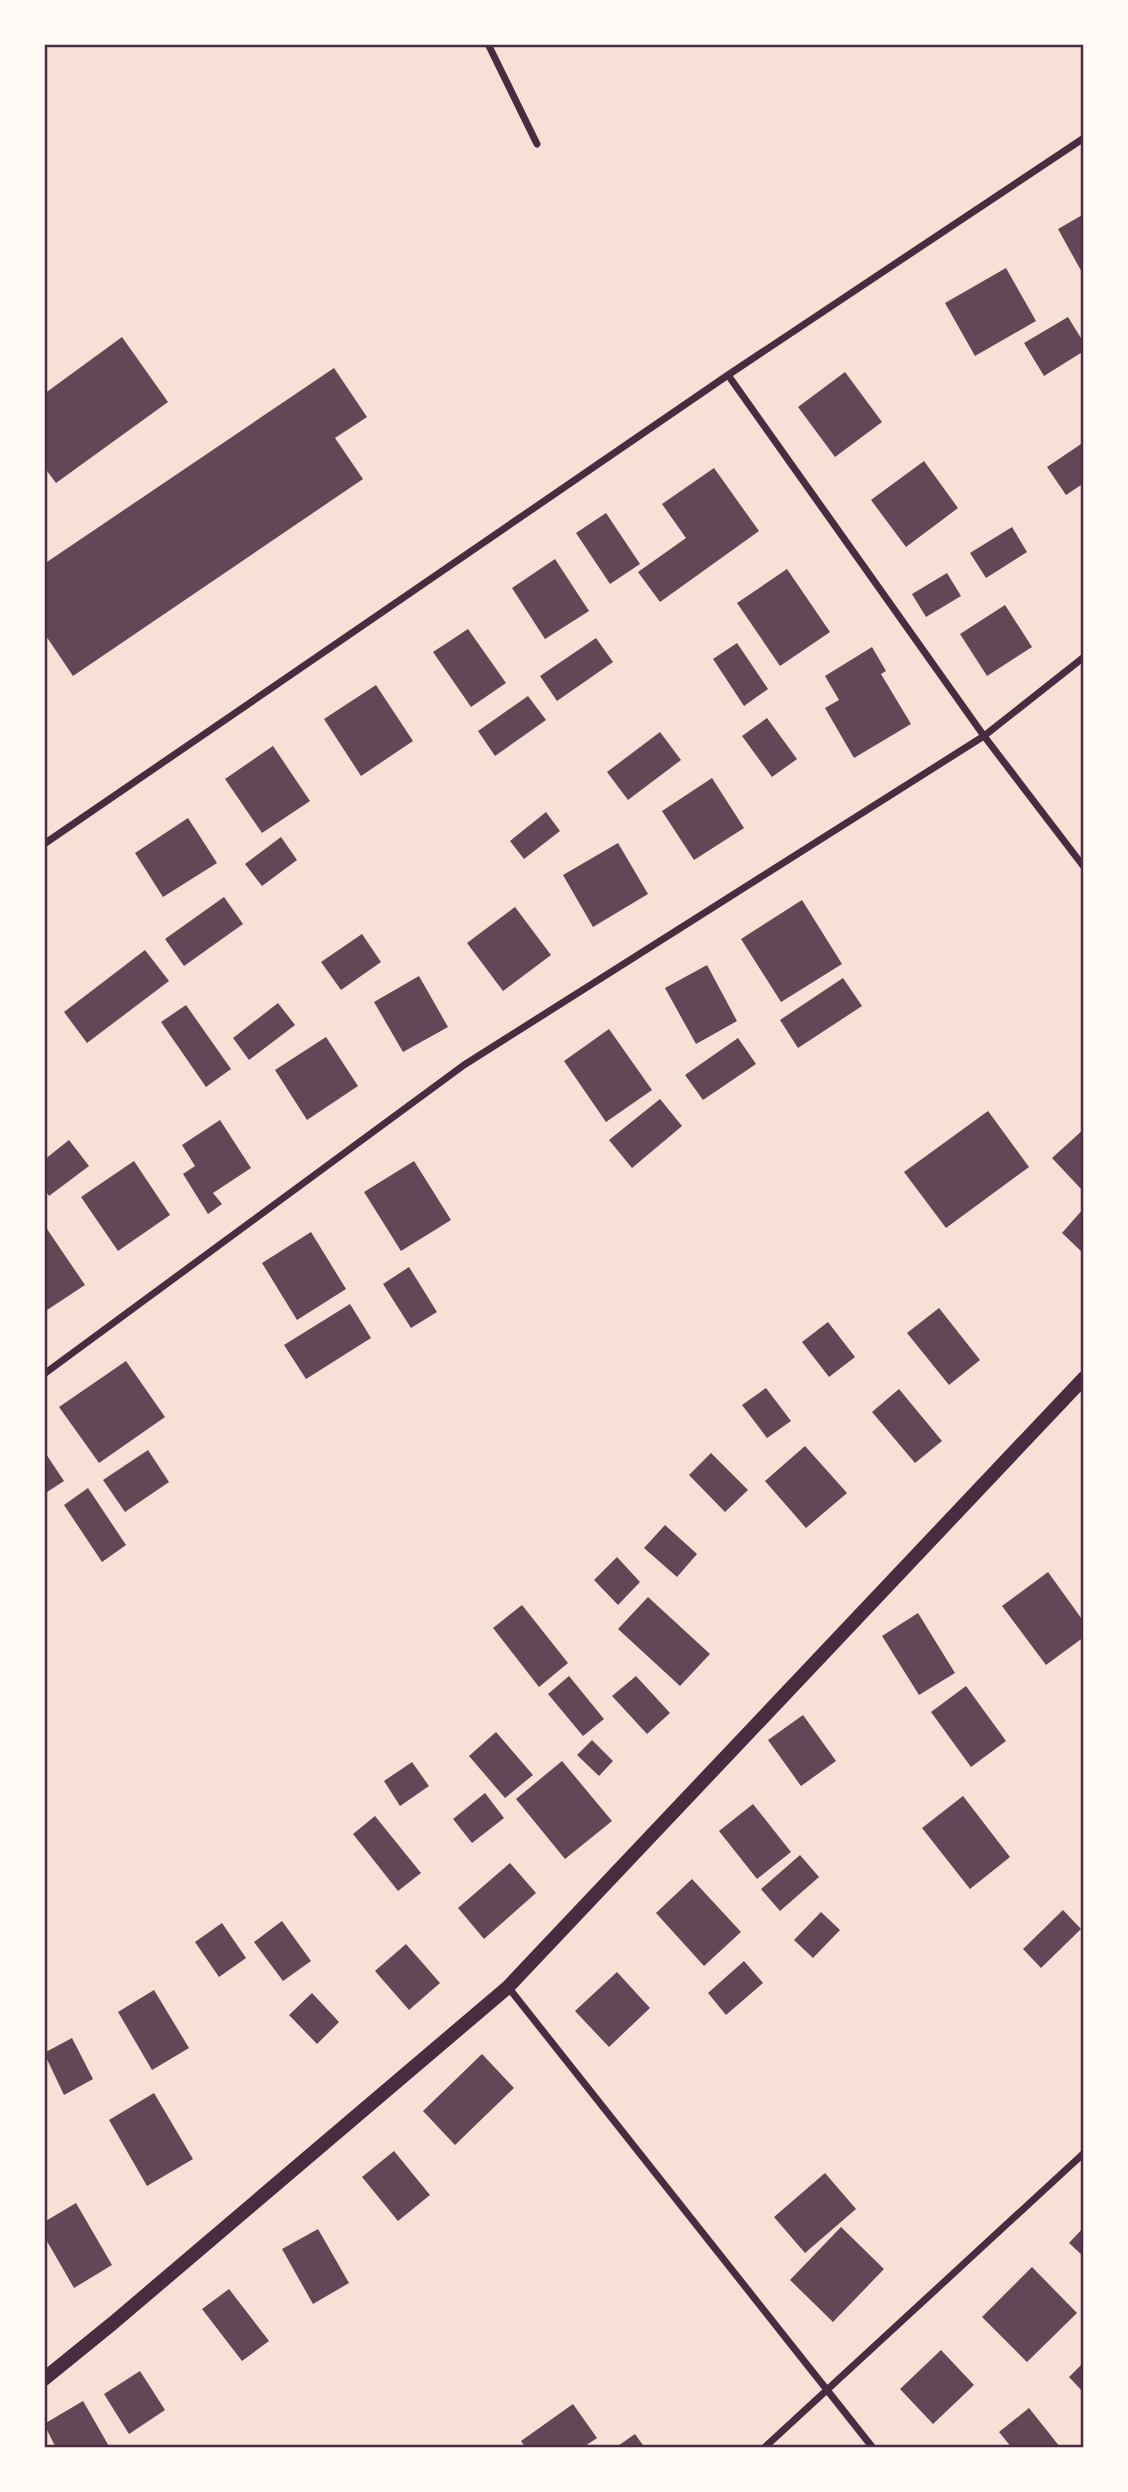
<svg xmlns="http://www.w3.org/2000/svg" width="1128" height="2492" viewBox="0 0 1128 2492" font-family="Overpass,sans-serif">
	<rect width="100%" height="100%" fill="#f7e1d7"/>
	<!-- building -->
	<path fill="#644757" d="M 1084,214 L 1084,276 L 1058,229 Z
		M 1006,268 L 1036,321 L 975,356 L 945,303 Z
		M 1068,317 L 1084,343 L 1084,351 L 1044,376 L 1024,343 Z
		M 122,337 L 168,402 L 56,483 L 44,467 L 44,394 Z
		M 334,368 L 367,417 L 335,438 L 363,479 L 73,676 L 44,633 L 44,564 Z
		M 845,372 L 882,422 L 835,457 L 798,407 Z
		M 1084,442 L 1084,483 L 1066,495 L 1047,467 Z
		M 924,461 L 958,508 L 906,547 L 871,500 Z
		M 714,468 L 759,531 L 660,602 L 638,572 L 686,538 L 662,504 Z
		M 606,513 L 640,564 L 610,584 L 576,533 Z
		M 1012,527 L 1027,552 L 986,578 L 970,553 Z
		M 555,559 L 589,611 L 545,639 L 512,588 Z
		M 787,569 L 830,632 L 780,666 L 737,603 Z
		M 947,573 L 961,596 L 926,617 L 912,594 Z
		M 1005,605 L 1032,647 L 987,676 L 960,634 Z
		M 468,629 L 506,683 L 471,707 L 433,652 Z
		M 596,638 L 613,662 L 557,701 L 540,676 Z
		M 737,643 L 768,689 L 744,706 L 713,659 Z
		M 872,647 L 886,671 L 881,674 L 911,724 L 854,758 L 825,708 L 839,700 L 825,676 Z
		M 376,685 L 413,741 L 361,776 L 324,719 Z
		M 528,696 L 546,720 L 495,756 L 478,731 Z
		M 767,718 L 797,759 L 772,777 L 742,736 Z
		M 660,732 L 681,760 L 628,800 L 607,772 Z
		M 273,746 L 310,801 L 262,833 L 225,779 Z
		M 712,778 L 744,828 L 694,860 L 662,811 Z
		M 546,812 L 560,831 L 524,859 L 510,841 Z
		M 188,818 L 217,863 L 163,897 L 135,853 Z
		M 281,837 L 297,860 L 262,886 L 245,864 Z
		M 618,843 L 648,894 L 593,927 L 563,875 Z
		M 224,897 L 243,924 L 184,966 L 165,939 Z
		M 802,900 L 842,964 L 781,1002 L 741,939 Z
		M 515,907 L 551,955 L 503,991 L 467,943 Z
		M 362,934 L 381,962 L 341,990 L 321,962 Z
		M 145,950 L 169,981 L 87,1043 L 64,1012 Z
		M 707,965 L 737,1021 L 696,1044 L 665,988 Z
		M 419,976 L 448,1027 L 403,1052 L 374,1002 Z
		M 843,978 L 862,1006 L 798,1048 L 780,1020 Z
		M 278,1003 L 295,1025 L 249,1060 L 233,1038 Z
		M 186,1005 L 231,1069 L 206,1087 L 161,1022 Z
		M 609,1029 L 652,1090 L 606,1122 L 564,1061 Z
		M 326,1037 L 358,1086 L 307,1120 L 275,1070 Z
		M 738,1038 L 756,1064 L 703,1100 L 685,1075 Z
		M 660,1099 L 682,1126 L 632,1168 L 609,1140 Z
		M 988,1111 L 1029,1167 L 946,1228 L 904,1172 Z
		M 220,1120 L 251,1168 L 213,1193 L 222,1204 L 208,1214 L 183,1174 L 195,1166 L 182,1145 Z
		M 1084,1129 L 1084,1189 L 1082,1190 L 1052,1158 Z
		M 69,1140 L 89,1166 L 49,1196 L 44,1188 L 44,1160 Z
		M 134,1161 L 170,1215 L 118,1251 L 81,1197 Z
		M 414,1161 L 451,1220 L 401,1251 L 364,1192 Z
		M 1084,1208 L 1084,1254 L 1062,1233 Z
		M 45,1226 L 85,1285 L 44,1312 L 44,1227 Z
		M 311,1232 L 346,1289 L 297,1320 L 262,1263 Z
		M 409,1267 L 437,1312 L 411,1328 L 383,1284 Z
		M 350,1304 L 371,1338 L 306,1379 L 284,1345 Z
		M 939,1308 L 980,1360 L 949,1385 L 907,1333 Z
		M 828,1322 L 855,1357 L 829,1377 L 802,1342 Z
		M 126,1361 L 165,1417 L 99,1463 L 59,1407 Z
		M 766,1388 L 791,1421 L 767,1438 L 742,1405 Z
		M 899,1389 L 942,1441 L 915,1463 L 872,1412 Z
		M 805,1446 L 847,1493 L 806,1528 L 765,1481 Z
		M 148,1450 L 169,1482 L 125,1512 L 103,1480 Z
		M 44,1451 L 64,1481 L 44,1494 Z
		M 711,1453 L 748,1490 L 725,1512 L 689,1475 Z
		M 88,1488 L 126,1545 L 102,1562 L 64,1505 Z
		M 665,1525 L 697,1554 L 677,1577 L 644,1548 Z
		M 617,1557 L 640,1582 L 618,1605 L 594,1580 Z
		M 1048,1572 L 1084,1622 L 1084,1637 L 1046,1665 L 1002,1606 Z
		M 648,1597 L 710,1654 L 680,1686 L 618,1629 Z
		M 522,1605 L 568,1663 L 539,1687 L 493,1628 Z
		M 918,1613 L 955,1673 L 919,1695 L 882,1636 Z
		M 569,1676 L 604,1719 L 583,1736 L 548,1694 Z
		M 636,1676 L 670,1713 L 647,1734 L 612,1696 Z
		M 966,1686 L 1006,1741 L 971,1767 L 931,1712 Z
		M 803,1715 L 836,1761 L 801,1786 L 768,1740 Z
		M 496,1732 L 533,1775 L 505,1798 L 469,1756 Z
		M 592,1740 L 613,1761 L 599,1776 L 577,1755 Z
		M 562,1761 L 612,1821 L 565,1859 L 516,1799 Z
		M 412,1762 L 429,1786 L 400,1806 L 384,1781 Z
		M 485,1793 L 504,1818 L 472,1843 L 453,1819 Z
		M 963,1796 L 1010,1857 L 970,1889 L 922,1828 Z
		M 753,1804 L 791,1852 L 757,1879 L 719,1831 Z
		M 375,1816 L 421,1873 L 398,1891 L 353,1834 Z
		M 800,1855 L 819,1877 L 780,1911 L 761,1889 Z
		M 510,1863 L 536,1893 L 484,1939 L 458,1908 Z
		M 692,1879 L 741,1932 L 704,1966 L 656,1913 Z
		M 1063,1910 L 1081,1929 L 1041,1968 L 1023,1949 Z
		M 821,1912 L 840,1930 L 813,1958 L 794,1940 Z
		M 282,1921 L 311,1961 L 283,1981 L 254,1942 Z
		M 222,1923 L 246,1958 L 219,1977 L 195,1942 Z
		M 406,1944 L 440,1983 L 409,2010 L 375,1971 Z
		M 744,1961 L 763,1983 L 726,2015 L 708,1993 Z
		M 617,1972 L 650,2008 L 609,2047 L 575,2011 Z
		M 154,1990 L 189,2048 L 152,2070 L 118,2012 Z
		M 312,1993 L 339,2022 L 317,2044 L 289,2015 Z
		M 72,2038 L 93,2079 L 64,2095 L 44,2053 Z
		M 482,2054 L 514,2088 L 455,2145 L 423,2111 Z
		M 154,2093 L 193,2159 L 147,2186 L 109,2120 Z
		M 394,2151 L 430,2195 L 398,2221 L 362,2177 Z
		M 825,2173 L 856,2209 L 805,2253 L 774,2217 Z
		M 76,2203 L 112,2265 L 74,2288 L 44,2236 L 44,2222 Z
		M 841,2227 L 884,2269 L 833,2322 L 790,2280 Z
		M 1084,2227 L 1084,2257 L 1069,2243 Z
		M 318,2229 L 349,2283 L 313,2304 L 282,2249 Z
		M 1032,2267 L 1077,2313 L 1027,2362 L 982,2317 Z
		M 229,2289 L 269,2341 L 242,2361 L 202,2309 Z
		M 941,2350 L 974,2385 L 933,2424 L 900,2389 Z
		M 1084,2362 L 1084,2393 L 1069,2377 Z
		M 140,2371 L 165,2410 L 129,2434 L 104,2394 Z
		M 83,2401 L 110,2448 L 56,2448 L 44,2424 Z
		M 573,2404 L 597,2438 L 582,2448 L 526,2448 L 521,2441 Z
		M 1029,2408 L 1060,2447 L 1059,2448 L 1012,2448 L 999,2432 Z
		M 635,2434 L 645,2448 L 615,2448 Z"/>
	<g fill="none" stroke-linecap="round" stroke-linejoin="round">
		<!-- minor -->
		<path stroke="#4a2c40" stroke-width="7" d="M 488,44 L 537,144
			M 728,375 L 984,736 L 1084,867
			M 44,844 L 728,375 L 1084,138
			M 44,1374 L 464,1065 L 984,736 L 1084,657
			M 508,1987 L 873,2448
			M 764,2448 L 1084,2153"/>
		<!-- secondary -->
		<path stroke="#4a2c40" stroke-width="14" d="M 44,2379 L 113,2323 L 508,1987 L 1084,1378"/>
	</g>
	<!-- border -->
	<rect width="1128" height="2492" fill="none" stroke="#fffaf5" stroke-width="91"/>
	<rect x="46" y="46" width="1036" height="2400" fill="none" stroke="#4a2c40" stroke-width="2.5"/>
</svg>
